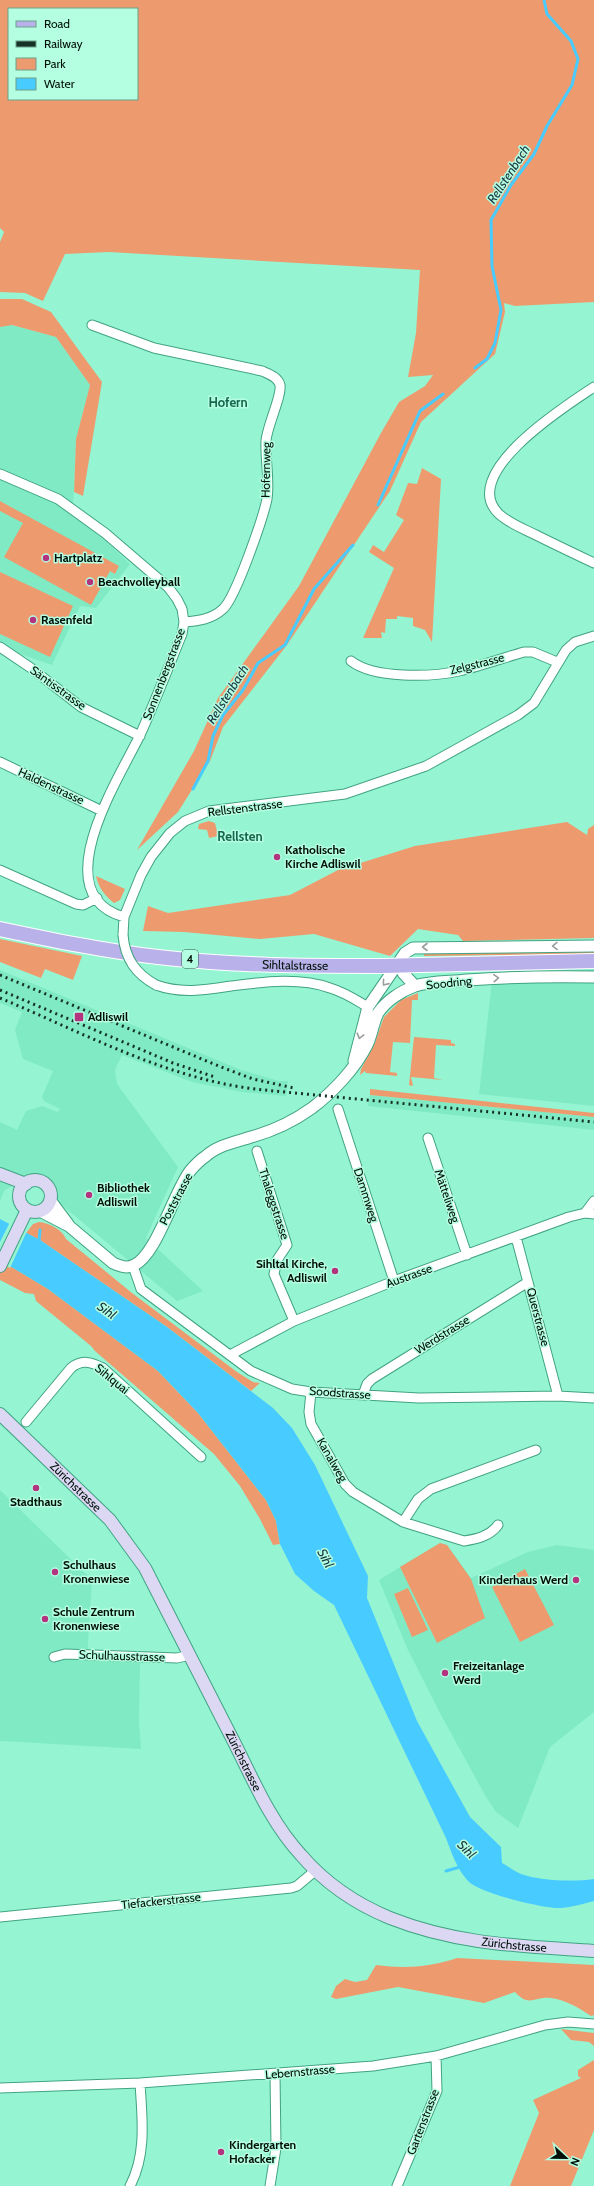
<svg xmlns="http://www.w3.org/2000/svg" width="594" height="2186" viewBox="0 0 594 2186" font-family="Cabin,sans-serif">
	<rect width="100%" height="100%" fill="#95f5d2"/>
	<!-- built -->
	<path fill="#7feac4" d="M 11,325 L 56,337 L 90,385 L 76,439 L 73,510 L 130,564 L 96,608 L 80,606 L 52,665 L 0,647 L 0,327 Z
		M 594,965 L 594,1106 L 479,1094 L 492,981 Z
		M 0,970 L 241,1070 L 279,1081 L 288,1081 L 286,1096 L 242,1092 L 192,1082 L 122,1055 L 115,1070 L 117,1084 L 178,1167 L 146,1238 L 203,1291 L 177,1301 L 27,1176 L 4,1191 L 0,1201 L 0,1122 L 17,1130 L 26,1111 L 42,1106 L 58,1112 L 60,1109 L 44,1101 L 42,1097 L 53,1071 L 23,1059 L 15,1030 L 22,1012 L 0,1003 Z
		M 370,1095 L 594,1117 L 594,1130 L 368,1106 Z
		M 0,1490 L 92,1580 L 87,1658 L 140,1661 L 139,1722 L 141,1749 L 0,1741 Z
		M 440,1543 L 447,1545 L 471,1578 L 528,1552 L 557,1545 L 594,1550 L 594,1712 L 550,1747 L 518,1828 L 496,1812 L 486,1797 L 441,1715 L 408,1650 L 379,1580 Z"/>
	<!-- green -->
	<path fill="#ed9b6e" fill-rule="evenodd" d="M 0,0 L 594,0 L 594,302 L 515,306 L 504,303 L 505,312 L 495,354 L 421,422 L 390,491 L 287,645 L 223,727 L 210,761 L 178,812 L 137,850 L 194,751 L 218,698 L 299,586 L 381,433 L 399,402 L 425,386 L 433,375 L 408,377 L 416,333 L 420,270 L 109,252 L 65,254 L 43,301 L 25,293 L 0,292 L 0,242 L 4,232 L 0,228 ZM 9,9 L 137,9 L 137,99 L 9,99 Z
		M 0,299 L 22,299 L 51,312 L 102,382 L 83,496 L 74,492 L 76,439 L 90,385 L 56,337 L 12,325 L 0,327 Z
		M 422,468 L 441,479 L 432,642 L 425,630 L 413,626 L 413,618 L 397,616 L 397,619 L 386,619 L 385,633 L 381,632 L 382,638 L 363,638 L 394,568 L 369,552 L 373,545 L 384,552 L 404,520 L 396,515 L 408,483 L 417,484 Z
		M 0,501 L 119,566 L 115,574 L 110,571 L 91,605 L 4,557 L 23,523 L 0,511 Z
		M 0,572 L 73,606 L 50,657 L 0,634 Z
		M 209,821 L 215,823 L 218,836 L 209,838 L 207,830 L 198,829 L 199,824 Z
		M 567,822 L 587,835 L 588,829 L 594,825 L 594,938 L 463,941 L 458,935 L 418,929 L 390,956 L 314,934 L 260,939 L 184,932 L 143,931 L 148,906 L 168,913 L 290,895 L 338,870 L 415,846 Z
		M 96,876 L 125,889 L 120,900 L 114,903 C 104,895 99,888 96,876 Z
		M 0,939 L 82,956 L 73,980 L 45,969 L 41,978 L 0,962 Z
		M 594,950 L 594,954 L 424,956 L 424,953 Z
		M 418,993 L 418,1000 L 412,1000 L 410,1043 L 393,1042 L 390,1072 L 397,1073 L 397,1076 L 366,1073 L 365,1071 L 360,1075 L 361,1069 L 374,1045 L 384,1017 L 401,1000 Z
		M 414,1037 L 451,1040 L 451,1043 L 455,1044 L 455,1046 L 436,1045 L 434,1078 L 443,1080 L 411,1077 L 413,1086 L 409,1085 Z
		M 370,1089 L 594,1113 L 594,1117 L 370,1095 Z
		M 39,1222 C 49,1223 62,1229 66,1239 L 132,1293 L 237,1372 L 253,1382 L 260,1383 L 251,1391 L 167,1327 L 40,1240 L 26,1233 L 33,1224 Z
		M 0,1260 L 48,1289 L 158,1371 L 198,1413 L 266,1500 L 276,1521 L 280,1544 L 273,1545 L 260,1519 L 240,1486 L 214,1454 L 95,1351 L 91,1346 L 36,1301 L 34,1294 L 25,1293 L 0,1280 Z
		M 440,1543 L 447,1545 L 471,1579 L 485,1618 L 437,1643 L 400,1567 Z
		M 525,1569 L 554,1625 L 520,1642 L 492,1587 Z
		M 408,1588 L 428,1630 L 412,1637 L 394,1594 Z
		M 457,1958 L 594,1965 L 594,2015 L 591,2016 C 579,2008 566,2000 551,1998 C 535,1996 529,2008 515,1992 L 484,2003 L 398,1987 L 336,1999 L 331,1997 L 336,1986 L 345,1979 L 355,1982 L 367,1980 L 376,1965 C 405,1969 430,1967 457,1958 Z
		M 561,2029 L 594,2033 L 594,2046 L 589,2042 L 571,2040 Z
		M 594,2060 L 594,2130 L 571,2186 L 510,2186 L 539,2113 L 533,2100 L 581,2078 L 578,2076 L 578,2070 Z"/>
	<!-- water -->
	<path fill="#48cbff" d="M 0,1219 L 40,1240 L 167,1327 L 273,1408 L 292,1428 L 315,1465 L 368,1576 L 367,1598 L 417,1721 L 470,1817 L 501,1847 L 502,1863 C 508,1866 515,1872 521,1874 C 540,1881 575,1882 594,1879 L 594,1901 C 583,1904 572,1907 561,1908 C 544,1909 479,1893 468,1881 C 457,1869 452,1854 446,1838 L 334,1605 L 314,1591 L 295,1574 L 280,1544 L 276,1521 L 266,1500 L 198,1413 L 158,1371 L 48,1289 L 0,1260 Z"/>
	<!-- pier -->
	<path fill="#95f5d2" d="M 10,1222 L 27,1231 L 10,1268 L 0,1262 L 0,1242 Z"/>
	<g fill="none" stroke-linecap="round" stroke-linejoin="round">
		<!-- stream -->
		<path stroke="#48cbff" stroke-width="3" d="M 475,368 L 487,359 L 495,343 L 501,310 L 492,266 L 491,220 L 511,185 L 534,154 L 547,126 L 572,85 L 578,59 L 571,41 L 547,14 L 544,0
			M 378,505 L 420,411 L 443,394
			M 193,789 L 208,761 L 213,736 L 223,715 L 243,690 L 258,663 L 285,645 L 314,589 L 353,545
			M 39,1242 L 40,1230
			M 446,1871 L 460,1867"/>
		<!-- minor casing -->
		<g stroke="#41a383" stroke-width="11">
			<path id="minor" d="M 92,325 L 154,348 L 262,371 C 269,374 278,377 280,385 C 282,396 267,426 266,441 C 265,460 270,480 267,499 C 263,518 236,597 223,609 C 212,619 199,621 184,622
				M 594,387 C 567,405 457,474 499,514 C 510,524 524,529 536,535 C 556,545 575,554 594,563
				M 0,474 L 58,499 L 105,533 L 168,587 L 177,599 L 182,609 L 184,622 L 182,634 C 168,668 155,702 140,735 C 120,777 43,894 124,917
				M 0,647 L 31,668 L 81,707 L 140,736
				M 351,661 C 374,679 432,677 459,671 C 481,666 503,658 524,652 L 533,652 L 557,662
				M 0,762 L 102,811
				M 0,870 L 76,904 L 83,905 L 97,898
				M 123,935 L 124,917 L 141,875 L 151,857 L 170,833 L 185,821 L 209,811 L 345,794 L 426,766 L 518,715 L 534,703 L 566,650 L 575,642 L 594,636
				M 156,985 C 181,994 205,990 231,986 C 263,982 299,977 330,988 C 344,992 356,1000 368,1007
				M 338,1109 L 394,1281
				M 428,1138 L 467,1255
				M 257,1151 L 287,1245 L 277,1260 L 274,1274 L 294,1321
				M 585,1213 L 594,1201
				M 516,1237 L 558,1396
				M 133,1266 L 141,1289 L 251,1371 L 292,1389 L 311,1392 L 419,1398 L 558,1396 L 594,1398
				M 230,1355 L 294,1321 L 394,1281 L 569,1217 L 585,1213 L 594,1214
				M 311,1392 L 309,1412 L 311,1424 L 345,1484 L 353,1492 L 403,1522 L 464,1541 C 477,1539 490,1536 498,1525
				M 363,1395 L 367,1384 L 372,1379 L 528,1282
				M 26,1422 L 71,1368 C 82,1359 91,1362 103,1368 L 201,1457
				M 403,1522 L 418,1499 L 431,1489 L 536,1450
				M 54,1657 L 65,1654 L 177,1658 L 190,1655
				M 0,1917 L 291,1888 L 297,1886 L 316,1870
				M 0,2088 L 140,2083 L 373,2066 L 436,2056 L 545,2025 L 568,2022 L 594,2024
				M 130,2186 C 147,2154 142,2117 140,2083
				M 270,2186 L 276,2148 L 275,2074
				M 397,2186 L 437,2091 L 436,2056"/>
		</g>
		<!-- tertiary casing -->
		<g stroke="#41a383" stroke-width="13">
			<path id="tertiary" d="M 401,959 L 403,973 L 415,986
				M 354,1061 L 368,1007 L 405,953 L 413,948 L 594,946
				M 50,1200 L 68,1224
				M 40,1211 L 69,1226 L 113,1263 C 120,1266 127,1269 134,1265 C 156,1256 174,1192 190,1171 C 195,1165 200,1160 206,1156 C 218,1145 236,1142 251,1137 C 273,1131 294,1121 312,1108 C 333,1092 355,1069 367,1045 C 372,1035 373,1023 378,1013 C 386,1001 401,991 415,986 C 431,981 451,982 467,980 C 510,977 552,976 594,977"/>
		</g>
		<!-- secondary casing -->
		<g stroke="#41a383" stroke-width="14">
			<g id="secondary">
				<path d="M 0,1174 L 26,1184"/>
				<circle cx="35" cy="1196" r="16"/>
				<path d="M 0,1266 L 27,1210"/>
				<path id="s1" d="M 0,1414 L 110,1520 L 145,1568 C 175,1627 205,1686 235,1744 C 254,1782 272,1824 301,1855 C 325,1883 356,1904 390,1918 C 458,1945 523,1946 594,1951"/>
			</g>
		</g>
		<!-- primary casing -->
		<g stroke="#fff" stroke-width="16">
			<g id="primary">
				<path id="s2" d="M 0,929 C 52,940 105,951 158,957 C 233,966 308,966 383,966"/>
				<path d="M 420,965 L 594,961"/>
			</g>
		</g>
		<!-- minor -->
		<use href="#minor" stroke="#fff" stroke-width="9"/>
		<!-- tertiary -->
		<use href="#tertiary" stroke="#fff" stroke-width="11"/>
		<!-- secondary -->
		<use href="#secondary" stroke="#dcd8f4" stroke-width="12"/>
		<!-- primary -->
		<use href="#primary" stroke="#b9b1e9" stroke-width="14"/>
		<!-- rail -->
		<path stroke="#163227" stroke-width="3" stroke-dasharray="2 4" stroke-linecap="butt" d="M 0,975 L 221,1067 L 253,1079 L 294,1088
			M 0,990 L 173,1063 L 215,1077
			M 0,998 C 86,1034 171,1081 264,1090 L 594,1122"/>
		<!-- minor-bridge casing -->
		<g stroke="#41a383" stroke-width="11" stroke-linecap="butt">
			<path id="minor-bridge" d="M 123,935 C 125,959 136,974 156,985"/>
		</g>
		<!-- primary-bridge casing -->
		<g stroke="#fff" stroke-width="16" stroke-linecap="butt">
			<path id="primary-bridge" d="M 383,966 L 420,965"/>
		</g>
		<!-- minor-bridge -->
		<use href="#minor-bridge" stroke="#fff" stroke-width="9"/>
		<!-- primary-bridge -->
		<use href="#primary-bridge" stroke="#b9b1e9" stroke-width="14"/>
	</g>
	<!-- one-way arrows -->
	<defs><path id="oneway-chevron" d="M-2-3.5L2.5 0L-2 3.5" fill="none" stroke-width="1.6" stroke-linecap="round" stroke-linejoin="round"/></defs>
	<g stroke="#999f9d">
		<use href="#oneway-chevron" transform="translate(555 946) rotate(179)"/>
		<use href="#oneway-chevron" transform="translate(425 947) rotate(180)"/>
		<use href="#oneway-chevron" transform="translate(496 978) rotate(-4)"/>
		<use href="#oneway-chevron" transform="translate(385 983) rotate(129)"/>
		<use href="#oneway-chevron" transform="translate(360 1036) rotate(105)"/>
	</g>
	<!-- markers -->
	<g fill="#b3337f" stroke="#b4fee1" stroke-width="1.5">
		<circle cx="46" cy="558" r="4"/>
		<circle cx="90" cy="582" r="4"/>
		<circle cx="33" cy="620" r="4"/>
		<circle cx="277" cy="857" r="4"/>
		<rect x="74" y="1012" width="10" height="10" rx="2"/>
		<circle cx="89" cy="1195" r="4"/>
		<circle cx="335" cy="1271" r="4"/>
		<circle cx="36" cy="1488" r="4"/>
		<circle cx="55" cy="1572" r="4"/>
		<circle cx="576" cy="1580" r="4"/>
		<circle cx="45" cy="1619" r="4"/>
		<circle cx="445" cy="1673" r="4"/>
		<circle cx="221" cy="2152" r="4"/>
	</g>
	<g text-anchor="middle" stroke-width="3" stroke-linejoin="round" paint-order="stroke">
		<!-- shield labels -->
		<rect fill="#b4fee1" stroke="#36574a" stroke-width="1" x="182" y="950" width="16" height="18" rx="3"/>
		<g font-size="11" font-weight="bold" fill="#001009">
			<text x="190" y="963">4</text>
		</g>
		<!-- street labels -->
		<g font-size="12" fill="#001009" stroke="#b4fee1">
			<text transform="translate(266 470) rotate(-89)" y="4">Hofernweg</text>
			<text transform="translate(477 664) rotate(-14)" y="4">Zelgstrasse</text>
			<text transform="translate(164 674) rotate(-69)" y="4">Sonnenbergstrasse</text>
			<text transform="translate(58 688) rotate(36)" y="4">Säntisstrasse</text>
			<text transform="translate(51 786) rotate(25)" y="4">Haldenstrasse</text>
			<text transform="translate(245 808) rotate(-7)" y="4">Rellstenstrasse</text>
			<text dy="4" stroke="none"><textPath href="#s2" startOffset="298">Sihltalstrasse</textPath></text>
			<text transform="translate(449 983) rotate(-6)" y="4">Soodring</text>
			<text transform="translate(366 1195) rotate(72)" y="4">Dammweg</text>
			<text transform="translate(447 1196) rotate(71)" y="4">Mätteliweg</text>
			<text transform="translate(176 1199) rotate(-62)" y="4">Poststrasse</text>
			<text transform="translate(274 1204) rotate(72)" y="4">Thaleggstrasse</text>
			<text transform="translate(409 1276) rotate(-20)" y="4">Austrasse</text>
			<text transform="translate(538 1317) rotate(75)" y="4">Querstrasse</text>
			<text transform="translate(442 1335) rotate(-32)" y="4">Werdstrasse</text>
			<text transform="translate(112 1379) rotate(39)" y="4">Sihlquai</text>
			<text transform="translate(340 1393) rotate(4)" y="4">Soodstrasse</text>
			<text transform="translate(332 1460) rotate(60)" y="4">Kanalweg</text>
			<text dy="4" stroke="none"><textPath href="#s1" startOffset="105">Zürichstrasse</textPath></text>
			<text transform="translate(122 1656) rotate(2)" y="4">Schulhausstrasse</text>
			<text dy="4" stroke="none"><textPath href="#s1" startOffset="429">Zürichstrasse</textPath></text>
			<text transform="translate(161 1901) rotate(-6)" y="4">Tiefackerstrasse</text>
			<text dy="4" stroke="none"><textPath href="#s1" startOffset="777">Zürichstrasse</textPath></text>
			<text transform="translate(300 2072) rotate(-5)" y="4">Lebernstrasse</text>
			<text transform="translate(423 2122) rotate(-69)" y="4">Gartenstrasse</text>
		</g>
		<!-- poi labels -->
		<g font-size="12" font-weight="bold" fill="#001009" stroke="#b4fee1" text-anchor="start">
			<text x="54" y="562">Hartplatz</text>
			<text x="98" y="586">Beachvolleyball</text>
			<text x="41" y="624">Rasenfeld</text>
			<text x="285" y="854">Katholische<tspan x="285" dy="14">Kirche Adliswil</tspan></text>
			<text x="88" y="1021">Adliswil</text>
			<text x="97" y="1192">Bibliothek<tspan x="97" dy="14">Adliswil</tspan></text>
			<text x="327" y="1268" text-anchor="end">Sihltal Kirche,<tspan x="327" dy="14">Adliswil</tspan></text>
			<text x="36" y="1506" text-anchor="middle">Stadthaus</text>
			<text x="63" y="1569">Schulhaus<tspan x="63" dy="14">Kronenwiese</tspan></text>
			<text x="568" y="1584" text-anchor="end">Kinderhaus Werd</text>
			<text x="53" y="1616">Schule Zentrum<tspan x="53" dy="14">Kronenwiese</tspan></text>
			<text x="453" y="1670">Freizeitanlage<tspan x="453" dy="14">Werd</tspan></text>
			<text x="229" y="2149">Kindergarten<tspan x="229" dy="14">Hofacker</tspan></text>
		</g>
		<!-- water labels -->
		<g font-size="13" font-style="italic" fill="#1a3541" stroke="#b4fee1">
			<text transform="translate(508 174) rotate(-57)" y="5">Rellstenbach</text>
			<text transform="translate(227 694) rotate(-58)" y="5">Rellstenbach</text>
			<text transform="translate(107 1310) rotate(35)" y="5">Sihl</text>
			<text transform="translate(326 1558) rotate(62)" y="5">Sihl</text>
			<text transform="translate(467 1849) rotate(44)" y="5">Sihl</text>
		</g>
		<!-- neighbourhood labels -->
		<g font-size="13" font-weight="bold" fill="#17664f" stroke="#b4fee1">
			<text x="228" y="407">Hofern</text>
			<text x="240" y="841">Rellsten</text>
		</g>
	</g>
	<!-- legend -->
	<rect x="8" y="8" width="130" height="92" fill="#b4fee1" stroke="#6c9f8b"/>
	<rect x="16" y="21" width="20" height="6" fill="#b9b1e9" stroke="#6c9f8b"/>
	<text x="44" y="28" font-size="12" fill="#001009">Road</text>
	<rect x="16" y="41" width="20" height="6" fill="#163227" stroke="#6c9f8b"/>
	<text x="44" y="48" font-size="12" fill="#001009">Railway</text>
	<rect x="16" y="58" width="20" height="12" fill="#ed9b6e" stroke="#6c9f8b"/>
	<text x="44" y="68" font-size="12" fill="#001009">Park</text>
	<rect x="16" y="78" width="20" height="12" fill="#48cbff" stroke="#6c9f8b"/>
	<text x="44" y="88" font-size="12" fill="#001009">Water</text>
	<!-- north arrow -->
	<g transform="translate(566 2158) rotate(112)" stroke="#b4fee1" stroke-width="3" paint-order="stroke">
	<path d="M0-3L7 15L0 10L-7 15Z" fill="#001009"/>
	<text y="-6" font-size="11" font-weight="bold" text-anchor="middle" fill="#001009">N</text>
	</g>
</svg>
